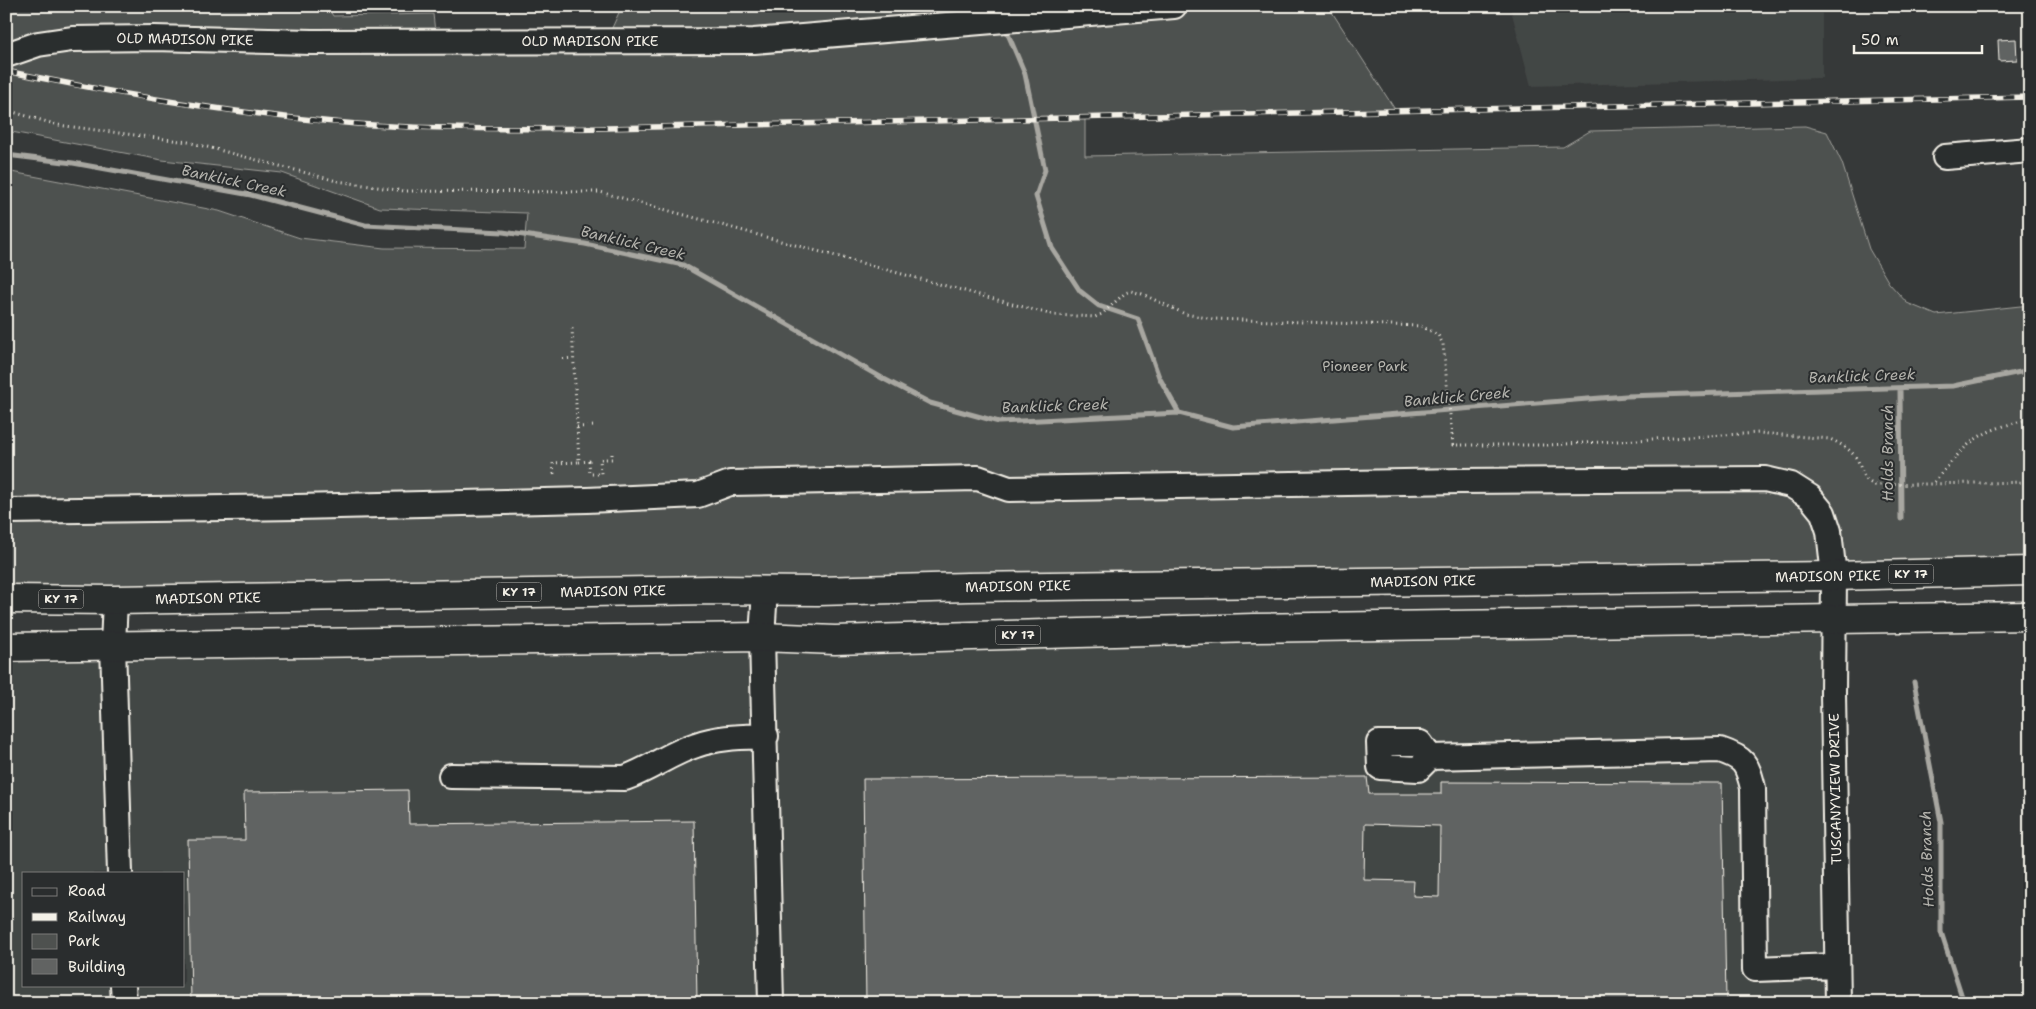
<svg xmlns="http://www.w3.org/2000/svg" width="2036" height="1009" viewBox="0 0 2036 1009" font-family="'Shantell Sans',sans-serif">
	<rect width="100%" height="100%" fill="#363939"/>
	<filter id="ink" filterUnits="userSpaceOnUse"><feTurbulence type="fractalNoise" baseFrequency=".02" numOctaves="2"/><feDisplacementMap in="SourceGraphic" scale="10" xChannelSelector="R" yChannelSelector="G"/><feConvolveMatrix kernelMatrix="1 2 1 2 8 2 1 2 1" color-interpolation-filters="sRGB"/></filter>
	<g filter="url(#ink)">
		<!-- built -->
		<path fill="#434645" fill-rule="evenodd" d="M 1510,6 L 1822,6 L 1822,78 L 1531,86 Z
			M 1833,620 L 1838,1003 L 6,1003 L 6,647 ZM 24,873 L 184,873 L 184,985 L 24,985 Z"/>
		<!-- green -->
		<path fill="#4e514f" stroke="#a1a19c" d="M 6,6 L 327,6 L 333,16 L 433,14 L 436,41 L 606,41 L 622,6 L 1009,6 L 1011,20 L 1174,6 L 1328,6 L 1396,111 L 1085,118 L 1085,156 L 1563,147 L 1590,131 L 1805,126 L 1827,132 L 1842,163 L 1869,249 L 1889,283 L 1907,303 L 1936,315 L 2030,305 L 2030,571 L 6,599 L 6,171 L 219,211 L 300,238 L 384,248 L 524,249 L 527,213 L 380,208 L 282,173 L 162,160 L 6,131 Z"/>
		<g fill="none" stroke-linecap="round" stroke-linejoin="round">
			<!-- stream -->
			<path stroke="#a8a7a1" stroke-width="5" d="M 1005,27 L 1025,74 L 1045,170 L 1036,196 L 1052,248 L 1080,291 L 1099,306 L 1138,319 L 1159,377 L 1179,413
				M 6,155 L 73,163 L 251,195 L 365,225 L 503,232 L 585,244 L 683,265 L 882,378 L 930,403 L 999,422 L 1179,413 L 1233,427 L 1626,396 L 1953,386 L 2030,370
				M 1900,388 L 1901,519
				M 1914,682 L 1941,822 L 1941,932 L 1964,1003"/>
		</g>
		<!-- building -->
		<path fill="#616362" stroke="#f4f1e8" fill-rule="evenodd" d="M 2016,39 L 2017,60 L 1999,61 L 1998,40 Z
			M 1367,777 L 1369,794 L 1441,794 L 1441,782 L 1722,783 L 1726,1000 L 1573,1003 L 866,1003 L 863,779 ZM 1365,824 L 1440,826 L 1439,897 L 1413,896 L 1414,881 L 1364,880 Z
			M 408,790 L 409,824 L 694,821 L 697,1003 L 191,1003 L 188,840 L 245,840 L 244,792 Z"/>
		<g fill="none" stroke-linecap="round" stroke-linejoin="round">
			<!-- minor casing -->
			<g stroke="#f4f1e8" stroke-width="28">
				<path id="minor" d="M 6,55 L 38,44 L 72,39 L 154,38 L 312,42 L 754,41 L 1174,6
					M 1945,157 L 2030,150
					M 6,511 L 297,507 L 587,500 L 698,495 L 730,483 L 978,478 L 1009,489 L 1460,481 L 1765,479 L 1791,485 L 1810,497 L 1823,513 L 1829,531 L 1834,576 L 1833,693 L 1838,1003
					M 765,590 L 762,637 L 771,1003
					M 115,600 L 113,645 L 120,873
					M 1430,757 L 1418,769 L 1380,767 L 1379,743 L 1420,743 L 1430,757 L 1720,750 C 1744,758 1747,763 1753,788 L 1755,969 L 1837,966
					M 451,776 L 625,778 C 650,769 671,753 696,745 C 718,737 742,737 766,736
					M 123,985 L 124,1003"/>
			</g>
			<!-- major casing -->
			<g stroke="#f4f1e8" stroke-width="31">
				<path id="major" d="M 6,599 L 115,600 L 710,590 L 818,591 L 968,587 L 1834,576 L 2030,571
					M 6,647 L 762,637 L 835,640 L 1254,628 L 2030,616"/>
			</g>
			<!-- path -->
			<path stroke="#f4f1e8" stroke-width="3" stroke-dasharray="1 4" stroke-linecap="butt" d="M 6,110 L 58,125 L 188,142 L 337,181 L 404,191 L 600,192 L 1053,315 L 1095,317 L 1102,314 L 1125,293 L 1131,291 L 1142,294 L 1185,314 L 1213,319 L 1421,326 L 1438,335 L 1443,344 L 1453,445 L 1548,445 L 1759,433 L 1830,439 C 1841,444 1852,450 1858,461 C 1863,472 1862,480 1875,485 L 2030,482
				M 563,359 L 573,358
				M 577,427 L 595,426
				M 579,462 L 589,461 L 590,474 L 601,474 L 600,459 L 612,459 L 612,454
				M 554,474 L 553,463 L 579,462 L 572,328
				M 1934,482 C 1970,440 1975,432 2030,419"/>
			<!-- minor -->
			<use href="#minor" stroke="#2a2d2e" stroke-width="24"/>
			<!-- major -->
			<use href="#major" stroke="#2a2d2e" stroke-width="28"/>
			<!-- rail casing -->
			<g stroke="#f4f1e8" stroke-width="5.5">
				<path id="rail" d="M 6,71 C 122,95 239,115 357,124 C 440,130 523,129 606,128 L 2030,97"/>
			</g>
			<!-- rail -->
			<use href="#rail" stroke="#2a2d2e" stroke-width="4" stroke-dasharray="11" stroke-linecap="butt"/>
		</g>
	</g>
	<g text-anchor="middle" stroke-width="4" stroke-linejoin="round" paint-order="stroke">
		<!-- shield labels -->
		<g fill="#2a2d2e" stroke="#b7b6b0" stroke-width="1">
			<rect x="1888.5" y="564.5" width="45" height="19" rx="4"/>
			<rect x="496.5" y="582.5" width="45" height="19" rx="4"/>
			<rect x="38.5" y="589.5" width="45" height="19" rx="4"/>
			<rect x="995.5" y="625.5" width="45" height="19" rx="4"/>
		</g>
		<g font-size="12" font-weight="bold" fill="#f4f1e8">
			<text x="1911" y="578">KY 17</text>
			<text x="519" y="596">KY 17</text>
			<text x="61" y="603">KY 17</text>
			<text x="1018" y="639">KY 17</text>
		</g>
		<!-- street labels -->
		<g font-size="14" fill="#f4f1e8" stroke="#2a2d2e">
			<text transform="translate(185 39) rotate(1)" y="5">OLD MADISON PIKE</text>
			<text x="590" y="46">OLD MADISON PIKE</text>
			<text transform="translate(1828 576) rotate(-1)" y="5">MADISON PIKE</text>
			<text transform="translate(1423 581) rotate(-1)" y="5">MADISON PIKE</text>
			<text transform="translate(1018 586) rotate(-1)" y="5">MADISON PIKE</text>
			<text transform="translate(613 591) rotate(-1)" y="5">MADISON PIKE</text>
			<text transform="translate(208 598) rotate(-1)" y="5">MADISON PIKE</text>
			<text transform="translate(1835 789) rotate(-91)" y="5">TUSCANYVIEW DRIVE</text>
		</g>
		<!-- park labels -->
		<g font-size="14" fill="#bab9b2" stroke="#2a2d2e">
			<text x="1365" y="371">Pioneer Park</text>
		</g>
		<!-- water labels -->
		<g font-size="15" font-style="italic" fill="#b4b3ad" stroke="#2a2d2e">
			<text transform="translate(234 181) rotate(12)" y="5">Banklick Creek</text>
			<text transform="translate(633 243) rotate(13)" y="5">Banklick Creek</text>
			<text transform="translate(1862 376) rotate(-2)" y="5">Banklick Creek</text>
			<text transform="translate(1457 397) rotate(-5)" y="5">Banklick Creek</text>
			<text transform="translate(1055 406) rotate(-2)" y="5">Banklick Creek</text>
			<text transform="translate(1888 453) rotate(-90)" y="5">Holds Branch</text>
			<text transform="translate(1927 859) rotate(-92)" y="5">Holds Branch</text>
		</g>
	</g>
	<!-- margin -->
	<rect width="2036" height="1009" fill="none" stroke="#2a2d2e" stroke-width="25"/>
	<rect x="12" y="12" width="2011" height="984" fill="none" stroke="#f4f1e8" stroke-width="2" filter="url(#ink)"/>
	<!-- legend -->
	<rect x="22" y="872" width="162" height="115" fill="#2a2d2e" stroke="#7b7b78"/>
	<rect x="32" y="888" width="25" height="8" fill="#2a2d2e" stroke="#7b7b78"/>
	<text x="68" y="896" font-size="15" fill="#f4f1e8">Road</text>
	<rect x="32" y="913" width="25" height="8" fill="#f4f1e8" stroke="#7b7b78"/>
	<text x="68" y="922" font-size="15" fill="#f4f1e8">Railway</text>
	<rect x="32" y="934" width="25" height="15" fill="#4e514f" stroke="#7b7b78"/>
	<text x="68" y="946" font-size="15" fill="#f4f1e8">Park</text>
	<rect x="32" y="959" width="25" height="15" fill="#616362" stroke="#7b7b78"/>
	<text x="68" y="972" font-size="15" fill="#f4f1e8">Building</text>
	<!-- scale -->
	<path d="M1854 45v8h128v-8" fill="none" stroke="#f4f1e8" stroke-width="2.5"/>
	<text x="1861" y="45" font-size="15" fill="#f4f1e8" stroke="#2a2d2e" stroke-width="4" paint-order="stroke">50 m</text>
</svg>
